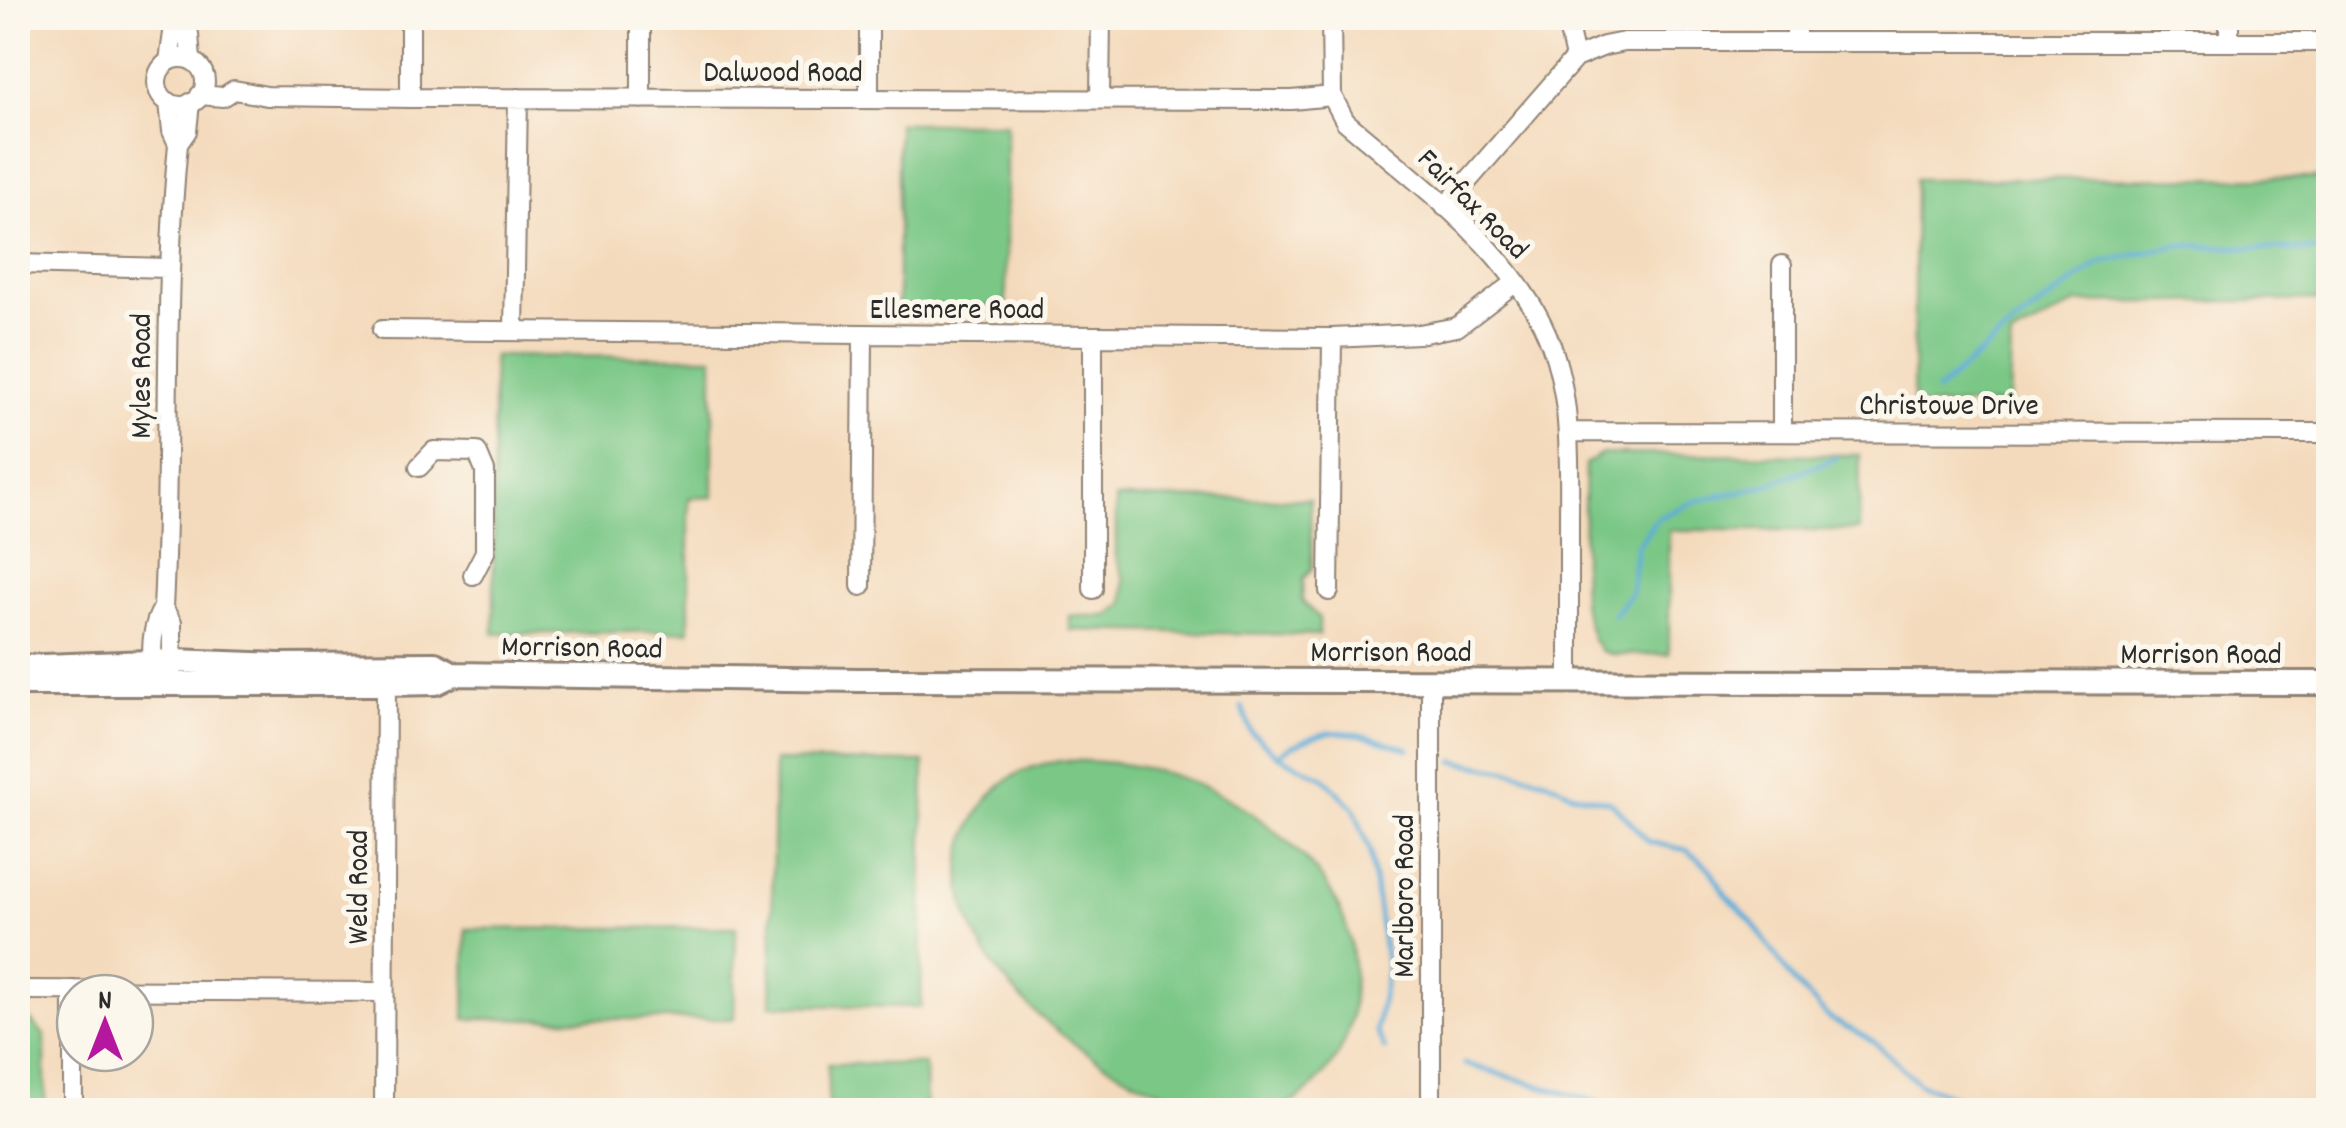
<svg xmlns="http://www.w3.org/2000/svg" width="2346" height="1128" viewBox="0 0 2346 1128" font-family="Dekko,sans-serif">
	<rect width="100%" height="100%" fill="#fbf7ec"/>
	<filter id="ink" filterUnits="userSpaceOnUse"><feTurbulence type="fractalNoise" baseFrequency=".01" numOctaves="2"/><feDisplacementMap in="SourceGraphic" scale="20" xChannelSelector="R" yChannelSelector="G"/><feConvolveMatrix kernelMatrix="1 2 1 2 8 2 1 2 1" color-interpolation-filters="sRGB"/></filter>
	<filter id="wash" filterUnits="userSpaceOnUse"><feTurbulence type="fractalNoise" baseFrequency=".0048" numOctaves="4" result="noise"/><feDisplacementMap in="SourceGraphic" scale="40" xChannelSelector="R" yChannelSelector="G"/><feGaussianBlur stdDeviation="2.25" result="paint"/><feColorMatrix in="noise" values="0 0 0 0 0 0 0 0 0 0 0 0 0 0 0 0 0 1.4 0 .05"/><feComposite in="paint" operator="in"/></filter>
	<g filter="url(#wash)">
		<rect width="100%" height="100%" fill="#f4dabc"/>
		<!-- green -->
		<path fill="#7ac786" stroke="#527958" stroke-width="2.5" d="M 898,123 L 1006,123 L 1006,306 L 898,307 Z
			M 2328,178 L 2328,300 L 2077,303 L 2011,338 L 2009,404 L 1913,406 L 1915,179 Z
			M 493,356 L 713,357 L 713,497 L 689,498 L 689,631 L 494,634 Z
			M 1602,454 L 1860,455 L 1859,530 L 1669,530 L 1669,654 L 1614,655 L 1601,651 L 1593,640 L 1582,603 L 1585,464 Z
			M 1116,498 L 1310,499 L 1312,569 L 1303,579 L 1302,601 L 1319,618 L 1319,635 L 1070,630 L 1070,616 L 1108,616 L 1124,603 L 1124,579 L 1116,557 Z
			M 774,761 L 924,762 L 921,1007 L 771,1005 Z
			M 1059,761 C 1141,759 1213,779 1276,832 C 1338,883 1360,930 1352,1010 C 1350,1033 1341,1054 1326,1072 C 1313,1088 1293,1106 1272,1110 C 1149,1128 904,961 972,824 C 991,786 1017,767 1059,761 Z
			M 736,927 L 734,1019 L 465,1019 L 466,929 Z
			M 18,1019 L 29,1019 L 45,1036 L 45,1110 L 18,1110 Z
			M 828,1064 L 925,1064 L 926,1110 L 828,1110 Z"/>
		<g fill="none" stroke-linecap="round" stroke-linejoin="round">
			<!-- stream -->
			<path stroke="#5dacd7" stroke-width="5" d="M 1937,391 L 2004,333 L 2099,263 L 2178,245 L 2328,251
				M 1614,615 L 1631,593 L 1637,546 L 1657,518 L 1699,500 L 1761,487 L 1836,458
				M 1242,707 L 1251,732 L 1277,755 C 1333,720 1350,732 1409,749
				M 1277,755 L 1324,778 L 1354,808 L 1370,851 L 1387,970 L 1376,1031 L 1385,1049
				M 1454,761 L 1515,772 L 1546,780 L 1571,793 L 1611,802 L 1649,842 L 1687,850 L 1710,869 L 1723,891 L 1752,922 L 1795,983 L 1829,1018 L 1873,1041 L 1918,1083 L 1965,1101 L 2020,1110
				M 1465,1064 L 1602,1104 L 1608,1110"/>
		</g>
	</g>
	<g filter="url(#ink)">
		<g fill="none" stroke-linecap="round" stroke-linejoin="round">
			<!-- minor casing -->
			<g stroke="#908274" stroke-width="22">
				<path id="minor" d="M 179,18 L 189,34 L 191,60
					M 410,18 L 410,98
					M 641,18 L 641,99
					M 1331,18 L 1332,96 L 1345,121 C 1413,179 1492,235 1537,314 C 1574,380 1569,457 1569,529 C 1569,580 1569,631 1569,681
					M 1566,18 L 1575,58
					M 2229,18 L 2229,42
					M 1796,41 L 1796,18
					M157 82a24 24 0 1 1 48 0a24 24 0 1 1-48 0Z
					M 169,61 L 173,33 L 179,18
					M 200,95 L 223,97 L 234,90 L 267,96 L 410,98 L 1292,100 L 1332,96
					M 869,98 L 869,18
					M 1100,99 L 1101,18
					M 169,102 L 172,131 L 178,144
					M 1445,207 L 1575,58 L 1604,46 L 1624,42 L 2328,42
					M 18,264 L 168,268
					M 382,330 L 1332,338 L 1419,334 L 1457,327 L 1516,282
					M 514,330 L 518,98
					M 1782,431 L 1782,265
					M 1569,432 L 2328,433
					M 419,467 L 434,451 L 477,452 L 485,471 L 485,552 L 473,575
					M 861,586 L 863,336
					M 1093,589 L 1093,336
					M 1329,591 L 1332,338
					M 163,608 L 172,623 L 172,670
					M 156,672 C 149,652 152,625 163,608 C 171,453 163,299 178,144 L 187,131 L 190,103
					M 18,990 L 384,992
					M 73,1110 L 73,990
					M 384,1110 L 386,675
					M 1431,1110 L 1431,681"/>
			</g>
			<!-- major casing -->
			<g stroke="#908274" stroke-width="28">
				<path id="major" d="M 18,667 L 174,661 L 279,665 L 435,664 L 454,674
					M 18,684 L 386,684 L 436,683 L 454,674 L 860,680 L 2328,683"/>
			</g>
			<!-- minor -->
			<use href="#minor" stroke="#fff" stroke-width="18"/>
			<!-- major -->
			<use href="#major" stroke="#fff" stroke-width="22"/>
		</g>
	</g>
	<g text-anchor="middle" stroke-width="10" stroke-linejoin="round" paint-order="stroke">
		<!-- street labels -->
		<g font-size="30" fill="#2b2b2b" stroke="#fbf7ec">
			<text x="783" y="81">Dalwood Road</text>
			<text transform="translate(1474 203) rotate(45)" y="10">Fairfax Road</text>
			<text x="957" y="318">Ellesmere Road</text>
			<text transform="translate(140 376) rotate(-90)" y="10">Myles Road</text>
			<text x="1949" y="414">Christowe Drive</text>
			<text transform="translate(582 646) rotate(1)" y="10">Morrison Road</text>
			<text x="1391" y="661">Morrison Road</text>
			<text x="2201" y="663">Morrison Road</text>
			<text transform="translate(357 887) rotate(-90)" y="10">Weld Road</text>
			<text transform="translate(1403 896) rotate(-90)" y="10">Marlboro Road</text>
		</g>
	</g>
	<!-- margin -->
	<rect width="2346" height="1128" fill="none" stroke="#fbf7ec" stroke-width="60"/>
	<!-- north arrow -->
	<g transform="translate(105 1023)"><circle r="48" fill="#fbf7ec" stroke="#a8a59f" stroke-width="2.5"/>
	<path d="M0-8L18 38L0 25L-18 38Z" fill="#b5179e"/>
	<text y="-15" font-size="28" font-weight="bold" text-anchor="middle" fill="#2b2b2b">N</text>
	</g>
</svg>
